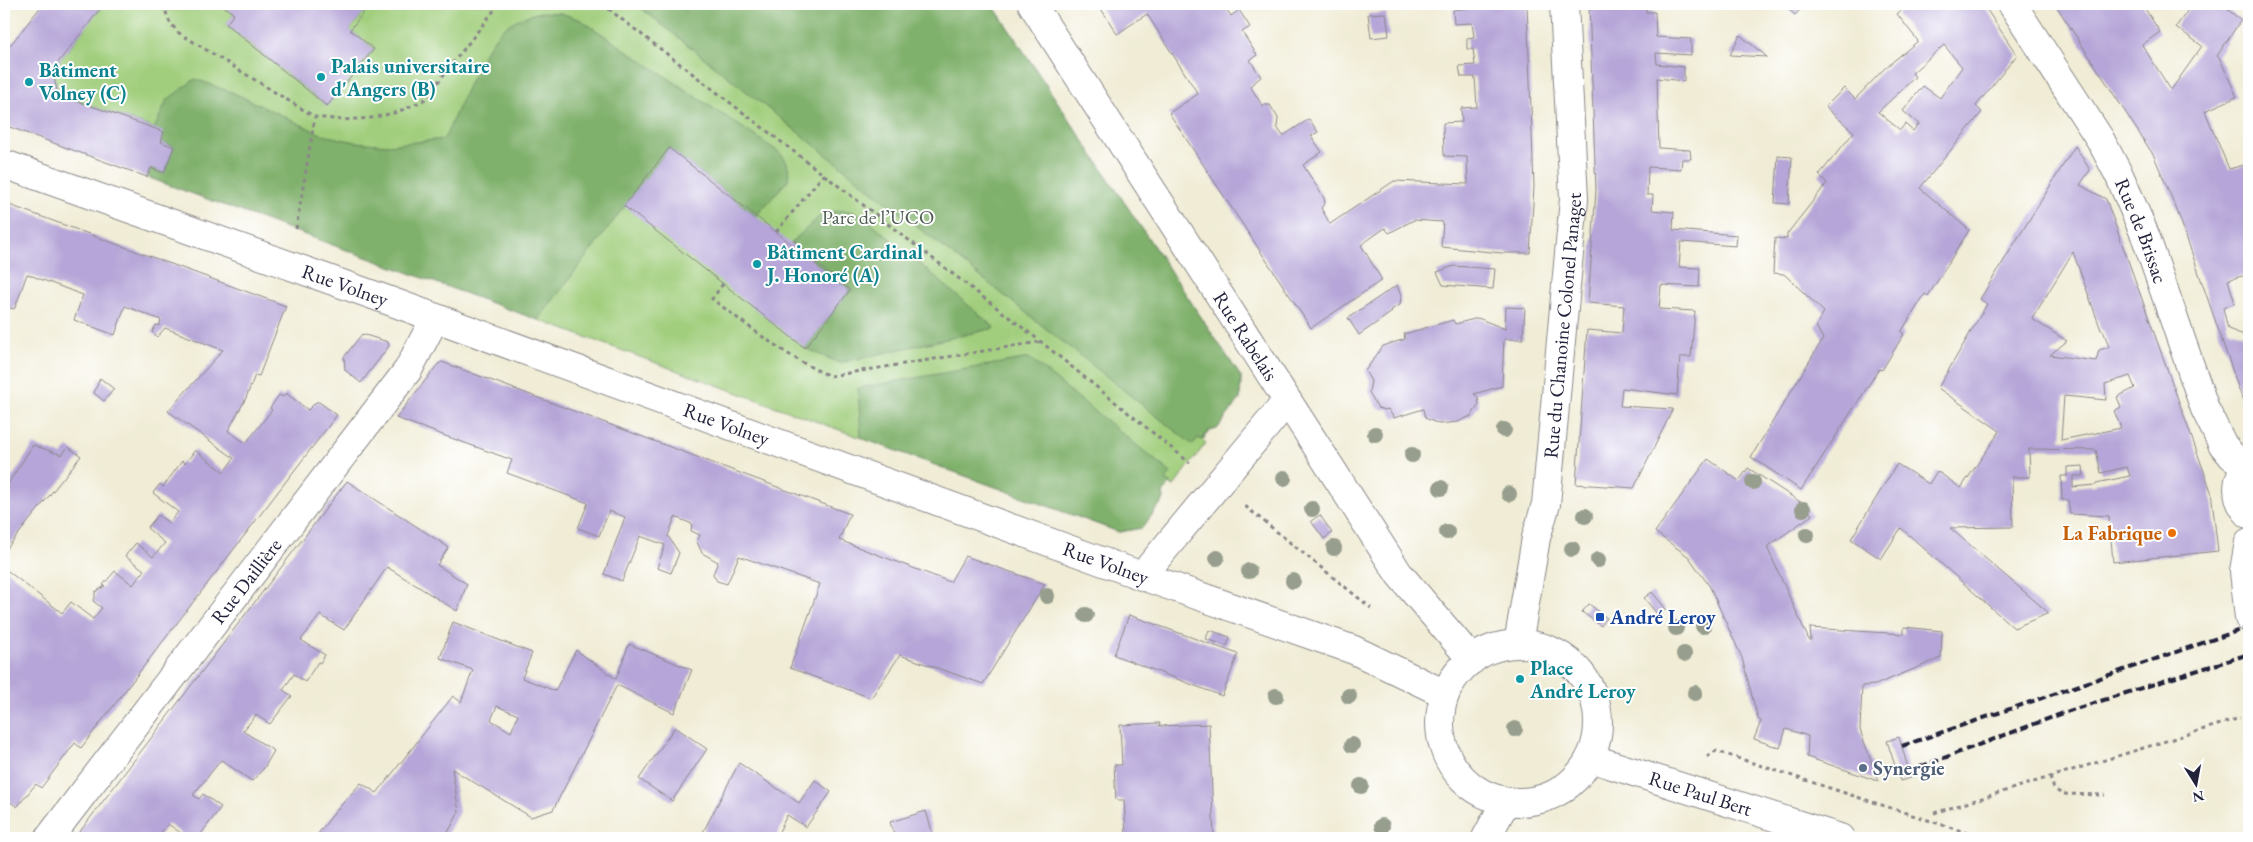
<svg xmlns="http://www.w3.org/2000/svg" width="2253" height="842" viewBox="0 0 2253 842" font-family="'EB Garamond',serif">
	<rect width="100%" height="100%" fill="#fff"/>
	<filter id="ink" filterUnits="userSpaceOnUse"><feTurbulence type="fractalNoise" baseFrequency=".02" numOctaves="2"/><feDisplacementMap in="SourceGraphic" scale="10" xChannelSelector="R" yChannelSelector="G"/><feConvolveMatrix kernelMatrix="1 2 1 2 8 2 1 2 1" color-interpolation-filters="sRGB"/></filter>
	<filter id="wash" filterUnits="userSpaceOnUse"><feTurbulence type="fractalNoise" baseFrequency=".0096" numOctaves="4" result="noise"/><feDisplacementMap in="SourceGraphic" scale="20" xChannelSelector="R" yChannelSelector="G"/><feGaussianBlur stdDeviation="1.12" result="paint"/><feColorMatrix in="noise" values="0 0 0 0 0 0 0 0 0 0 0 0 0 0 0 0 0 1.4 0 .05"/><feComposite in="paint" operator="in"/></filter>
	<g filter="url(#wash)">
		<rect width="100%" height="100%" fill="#f0ecd5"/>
		<!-- green -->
		<path fill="#a0ce7c" stroke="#61785c" d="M 104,4 L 221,4 L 234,14 L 226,25 L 327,106 L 374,49 L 350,30 L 370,4 L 992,4 L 1241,377 L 1240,399 L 1217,429 L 1209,431 L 1203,440 L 1206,443 L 1174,486 L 1169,484 L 1163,493 L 1164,499 L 1142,528 L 1119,532 L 147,177 L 151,168 L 164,173 L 174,147 L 161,142 L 164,132 L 58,94 L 52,70 Z"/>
		<!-- forest -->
		<path fill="#80b16c" stroke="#516a54" d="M 636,4 L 992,4 L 1241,377 L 1240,399 L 1217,429 L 1209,431 L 1202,440 L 1198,438 L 1193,445 Z
			M 541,12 L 561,13 L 581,20 L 776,150 C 787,158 790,166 788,180 L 756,216 L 669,148 L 538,320 L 147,177 L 151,168 L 164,173 L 174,147 L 161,142 L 154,129 L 167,100 L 195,79 L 234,93 L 323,135 L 355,142 L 388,145 L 444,139 C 458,111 482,45 505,27 C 516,19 528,15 541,12 Z
			M 844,210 L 856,213 L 866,218 L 995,328 L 839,363 L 805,348 L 850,290 L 791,243 L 822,214 Z
			M 1029,358 L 1171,473 L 1166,480 L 1170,483 L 1163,493 L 1164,499 L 1142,528 L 1119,532 L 861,438 L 858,388 Z"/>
		<g id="blocks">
			<!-- building -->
			<path fill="#b5a5d8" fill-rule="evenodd" d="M 43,4 L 104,4 L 52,70 L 58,94 L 164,132 L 161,142 L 174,147 L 164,173 L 151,168 L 147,177 L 4,125 L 4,53 Z
				M 221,4 L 370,4 L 350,30 L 374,49 L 327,106 L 226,24 L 234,14 Z
				M 1098,4 L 1223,4 L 1231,16 L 1239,10 L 1250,27 L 1242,32 L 1257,55 L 1250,60 L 1261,77 L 1250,86 L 1262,105 L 1270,105 L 1278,118 L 1277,127 L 1283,136 L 1309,119 L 1318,132 L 1311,136 L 1322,152 L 1303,165 L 1324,198 L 1325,203 L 1321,208 L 1330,224 L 1394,181 L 1468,184 L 1467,157 L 1444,156 L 1443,123 L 1462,122 L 1461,108 L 1477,107 L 1475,77 L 1461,77 L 1459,66 L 1475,65 L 1473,49 L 1467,49 L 1467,38 L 1474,37 L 1472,23 L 1454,24 L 1453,10 L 1470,8 L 1470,4 L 1527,4 L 1534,186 L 1530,253 L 1502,253 L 1441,247 L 1443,222 L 1414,220 L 1389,233 L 1385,228 L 1361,245 L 1382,280 L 1311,328 L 1169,113 L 1198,94 L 1147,14 L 1117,34 Z
				M 1589,4 L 1646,4 L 1646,12 L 1655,12 L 1656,37 L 1691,39 L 1691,55 L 1656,53 L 1657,64 L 1684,67 L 1684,81 L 1657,78 L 1659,148 L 1690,150 L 1691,159 L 1682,159 L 1681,169 L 1648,167 L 1647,195 L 1653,195 L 1652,210 L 1674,212 L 1673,230 L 1737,235 L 1736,246 L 1681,242 L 1679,267 L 1700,268 L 1699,287 L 1661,285 L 1659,309 L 1695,311 L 1691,357 L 1680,357 L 1677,395 L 1622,388 L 1620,406 L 1673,409 L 1634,488 L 1576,484 L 1587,330 L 1622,333 L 1624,306 L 1588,303 L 1596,191 Z
				M 1782,4 L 1806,4 L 1795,15 Z
				M 1908,4 L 1983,4 L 2017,55 L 1976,106 L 1982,112 L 1920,188 L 1969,230 L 1928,296 L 1925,294 L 1901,332 L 1904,334 L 1882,370 L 1879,369 L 1801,490 L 1751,457 L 1823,339 L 1816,326 L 1824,312 L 1784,274 L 1773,273 L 1775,238 L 1787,239 L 1787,234 L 1827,183 L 1819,175 L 1854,132 L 1825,107 L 1844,88 L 1855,99 L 1885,68 L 1918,41 L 1897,14 ZM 1944,45 L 1962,67 L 1940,98 L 1923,86 L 1903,111 L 1919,124 L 1913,131 L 1905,124 L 1900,130 L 1878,112 L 1915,77 L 1912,73 Z
				M 2055,4 L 2142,4 L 2160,32 L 2142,45 L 2171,90 L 2202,46 L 2176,27 L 2192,4 L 2232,4 L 2228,10 L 2241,20 L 2217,56 L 2220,59 L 2237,97 L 2205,111 L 2229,169 L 2248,164 L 2249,168 L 2249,274 L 2228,280 L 2235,303 L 2223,308 L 2228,329 L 2244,335 L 2249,323 L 2249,401 L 2243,401 L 2178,213 L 2154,156 Z
				M 1386,13 L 1389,36 L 1371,38 L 1368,14 Z
				M 1740,35 L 1767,57 L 1730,55 Z
				M 2075,146 L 2090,170 L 2080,185 L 2106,199 L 2211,491 L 2218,551 L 2113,562 L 2109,516 L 2070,514 L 2068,500 L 2062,500 L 2061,476 L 2067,476 L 2067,467 L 2083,466 L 2084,476 L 2073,476 L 2073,487 L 2096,485 L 2096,483 L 2130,476 L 2127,467 L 2101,473 L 2096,450 L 2029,449 L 2030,477 L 2012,477 L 2013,527 L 1950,528 L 2049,613 L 2014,628 L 1901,528 L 1881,559 L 1851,539 L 1897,464 L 1929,484 L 1937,471 L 1961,488 L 2000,431 L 1938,388 L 1987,304 L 1980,299 ZM 2073,252 L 2101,330 L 2103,330 L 2109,347 L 2099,350 L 2096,361 L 2050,355 L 2067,341 L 2032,319 ZM 2130,376 L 2135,388 L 2117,397 L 2121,407 L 2114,411 L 2121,428 L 2061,440 L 2064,396 L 2106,400 L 2105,384 Z
				M 669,148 L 850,290 L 805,348 L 624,206 Z
				M 1778,156 L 1792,157 L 1789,204 L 1775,203 Z
				M 4,203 L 286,306 L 259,376 L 255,375 L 246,398 L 228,431 L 246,443 L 272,410 L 270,408 L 279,395 L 283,397 L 286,393 L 308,410 L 316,402 L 319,402 L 337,415 L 81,748 L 75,743 L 41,788 L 36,784 L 17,807 L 4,797 L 4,568 L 62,613 L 71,602 L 93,619 L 102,608 L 93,601 L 95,598 L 95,592 L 105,586 L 103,585 L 115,571 L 133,585 L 144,570 L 125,556 L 136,543 L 153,557 L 165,543 L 147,528 L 158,515 L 169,523 L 178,512 L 153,493 L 160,484 L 163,487 L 182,461 L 185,464 L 195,450 L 224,472 L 234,458 L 168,411 L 223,350 L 165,328 L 157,337 L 152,332 L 156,325 L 159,326 L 161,320 L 125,306 L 115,335 L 74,320 L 83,295 L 27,274 L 15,308 L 13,309 L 4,306 Z
				M 1454,266 L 1495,269 L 1493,289 L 1443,285 L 1437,272 Z
				M 1397,285 L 1401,296 L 1400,305 L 1391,310 L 1392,312 L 1359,335 L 1348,318 Z
				M 1506,307 L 1525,308 L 1523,339 L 1504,339 L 1502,386 L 1474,394 L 1478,397 L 1479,405 L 1471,416 L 1458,422 L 1439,424 L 1425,418 L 1423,409 L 1394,418 L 1388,409 L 1385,410 L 1378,408 L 1369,392 L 1371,381 L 1365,371 L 1383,346 L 1405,339 L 1404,334 L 1453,320 L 1455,324 L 1478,318 L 1505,329 Z
				M 362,334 L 388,342 L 389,346 L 361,383 L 345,370 L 344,357 Z
				M 442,362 L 850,514 L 839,540 L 950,582 L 965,556 L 1045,584 L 983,684 L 900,655 L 871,698 L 790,668 L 820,584 L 739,556 L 727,584 L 717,581 L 713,574 L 718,562 L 702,553 L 697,542 L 700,535 L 691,531 L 692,524 L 675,517 L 668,536 L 679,553 L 671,573 L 657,568 L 665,545 L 640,536 L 622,581 L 604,574 L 625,517 L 609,511 L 599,536 L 578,528 L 588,503 L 507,473 L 512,460 L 396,418 L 438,364 Z
				M 100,378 L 114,389 L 104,401 L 94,393 Z
				M 33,445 L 62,455 L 68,447 L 81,456 L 4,552 L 4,490 Z
				M 1708,459 L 1739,481 L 1748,468 L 1805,505 L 1812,515 L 1767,547 L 1809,640 L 1811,640 L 1810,628 L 1904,634 L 1904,627 L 1942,631 L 1941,658 L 1875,685 L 1862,686 L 1860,730 L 1878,781 L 1807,757 L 1808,736 L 1786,729 L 1780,748 L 1754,739 L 1761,721 L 1758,719 L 1742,658 L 1710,587 L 1689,557 L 1655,532 Z
				M 347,481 L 445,545 L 448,548 L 437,565 L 467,584 L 457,611 L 387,567 L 344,630 L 320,615 L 301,640 L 325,655 L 320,663 L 318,662 L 305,682 L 294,674 L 283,690 L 292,696 L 270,724 L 256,715 L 243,731 L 274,751 L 264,768 L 252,781 L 221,760 L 193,795 L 199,799 L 203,794 L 221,807 L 198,838 L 188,838 L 168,824 L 157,838 L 75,838 Z
				M 1320,515 L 1332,533 L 1324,539 L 1311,521 Z
				M 1652,592 L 1666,609 L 1658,615 L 1644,598 Z
				M 1589,604 L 1607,618 L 1601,626 L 1582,612 Z
				M 1129,615 L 1238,654 L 1222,696 L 1114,655 Z
				M 453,622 L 532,653 L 522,678 L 555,691 L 576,650 L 616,679 L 629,644 L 692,670 L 674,713 L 617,685 L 553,810 L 531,817 L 452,769 L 459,812 L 445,838 L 315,838 L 334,813 L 361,783 L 377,793 L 453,696 L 461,702 L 473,670 L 440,658 ZM 497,706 L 518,715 L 511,732 L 491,720 Z
				M 1209,630 L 1230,637 L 1227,646 L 1206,639 Z
				M 1160,723 L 1159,726 L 1209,724 L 1214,838 L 1158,838 L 1158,834 L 1126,836 L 1124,800 L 1116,800 L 1114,765 L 1122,765 L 1120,725 Z
				M 675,727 L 707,749 L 672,801 L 639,779 Z
				M 1899,737 L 1911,778 L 1900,781 L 1887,741 Z
				M 739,763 L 799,803 L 815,780 L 831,792 L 806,827 L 787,815 L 776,838 L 700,838 Z
				M 926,811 L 934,838 L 895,838 L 890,822 Z"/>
		</g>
	</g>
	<g filter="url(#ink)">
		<use href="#blocks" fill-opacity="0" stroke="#898788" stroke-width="1"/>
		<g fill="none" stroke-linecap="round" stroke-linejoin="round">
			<!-- minor casing -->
			<g stroke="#898788" stroke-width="30">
				<g id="minor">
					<path id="s1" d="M 1032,4 L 1399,574 L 1472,660"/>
					<path id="s2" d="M 2012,4 L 2100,139 L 2120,177 L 2145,235 L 2205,409 L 2223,445 L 2232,456 L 2247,465"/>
					<path d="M 2249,463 C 2235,478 2234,499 2249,514"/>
					<path d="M 2249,542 L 2244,571 L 2249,618"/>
					<path d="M 1142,576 L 1287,401"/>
					<path id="s3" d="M 1518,644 L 1536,538 L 1546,504 L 1574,199 L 1564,4"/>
					<path id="s4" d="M 49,838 L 408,370 L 435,318"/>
					<path d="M 1486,838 L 1506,801"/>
				</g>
			</g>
			<!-- major casing -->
			<g stroke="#898788" stroke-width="30">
				<g id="major">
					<path id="s5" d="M 4,164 L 387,300 L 1142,576 L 1354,650 L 1445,694"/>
					<circle cx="1519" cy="723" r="79"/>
					<path id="s6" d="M 1590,758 L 1840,838"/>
				</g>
			</g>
			<!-- path -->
			<path stroke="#898788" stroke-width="3" stroke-dasharray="4 4" stroke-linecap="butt" d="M 163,4 L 170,23 L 179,33 L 315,117 L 342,120 L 371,118 L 398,112 L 424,100 L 499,4
				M 602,4 L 1040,341 L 1190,463
				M 296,229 L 315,117
				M 776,232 L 824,174
				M 723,284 L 712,299 C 750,327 787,358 830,376 L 1039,342
				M 1245,506 L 1371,608
				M 1707,757 L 1716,751 L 1983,838
				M 2050,777 L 2054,789 L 2062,794 L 2105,795
				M 1934,813 L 2240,718"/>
			<!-- minor -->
			<use href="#minor" stroke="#fff" stroke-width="28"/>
			<!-- major -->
			<use href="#major" stroke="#fff" stroke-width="28"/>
			<!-- rail -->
			<path stroke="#22223b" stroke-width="4" stroke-dasharray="8 4" stroke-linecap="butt" d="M 1902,746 L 2249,627
				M 1909,771 L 2069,711 L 2249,654"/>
		</g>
		<!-- trees -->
		<g fill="#979e8d">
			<circle cx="1504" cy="430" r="8"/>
			<circle cx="1375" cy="434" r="8"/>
			<circle cx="1412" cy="455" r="8"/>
			<circle cx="1284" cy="478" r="8"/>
			<circle cx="1753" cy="482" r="8"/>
			<circle cx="1441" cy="488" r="8"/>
			<circle cx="1509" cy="494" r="8"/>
			<circle cx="1312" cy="509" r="8"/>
			<circle cx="1803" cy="509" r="8"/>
			<circle cx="1585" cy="516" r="8"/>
			<circle cx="1447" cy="532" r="8"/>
			<circle cx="1807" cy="535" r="8"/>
			<circle cx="1334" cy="548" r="8"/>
			<circle cx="1572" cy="549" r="8"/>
			<circle cx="1217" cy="558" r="8"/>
			<circle cx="1598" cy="560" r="8"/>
			<circle cx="1249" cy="571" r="8"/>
			<circle cx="1293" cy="581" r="8"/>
			<circle cx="1047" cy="596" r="8"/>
			<circle cx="1086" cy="615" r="8"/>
			<circle cx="1703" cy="626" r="8"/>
			<circle cx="1676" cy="628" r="8"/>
			<circle cx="1684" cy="654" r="8"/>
			<circle cx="1695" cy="693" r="8"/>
			<circle cx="1276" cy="696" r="8"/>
			<circle cx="1349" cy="696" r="8"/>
			<circle cx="1515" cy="729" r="8"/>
			<circle cx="1352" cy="745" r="8"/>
			<circle cx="1361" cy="786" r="8"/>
			<circle cx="1382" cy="826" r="8"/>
		</g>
	</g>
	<!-- markers -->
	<g fill="#0f9aa8" stroke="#fff" stroke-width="2">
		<circle cx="321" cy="77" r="5"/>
		<circle cx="29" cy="82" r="5"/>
		<circle cx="757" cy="264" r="5"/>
		<circle cx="1520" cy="679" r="5"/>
	</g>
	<circle fill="#e8710a" stroke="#fff" stroke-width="2" cx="2172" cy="533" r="5"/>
	<rect fill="#1a4fb4" stroke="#fff" stroke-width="2" x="1595" y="612" width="10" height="10" rx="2.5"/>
	<circle fill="#5c6f8a" stroke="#fff" stroke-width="2" cx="1863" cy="768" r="5"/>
	<g text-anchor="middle" stroke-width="4" stroke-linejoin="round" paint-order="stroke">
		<!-- culture labels -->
		<g font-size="20" font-weight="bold" fill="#0d838f" stroke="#fff" text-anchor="start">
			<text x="331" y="73">Palais universitaire<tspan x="331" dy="23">d'Angers (B)</tspan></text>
			<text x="39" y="77">Bâtiment<tspan x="39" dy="23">Volney (C)</tspan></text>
			<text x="767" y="259">Bâtiment Cardinal<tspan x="767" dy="23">J. Honoré (A)</tspan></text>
			<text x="1530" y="675">Place<tspan x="1530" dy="23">André Leroy</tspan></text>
		</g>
		<!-- park labels -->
		<g font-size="20" fill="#4e5e52" stroke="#fff">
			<text x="878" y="224">Parc de l’UCO</text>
		</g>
		<!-- street labels -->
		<g font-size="20" fill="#22223b" stroke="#fff">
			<text dy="7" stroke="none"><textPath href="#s2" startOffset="262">Rue de Brissac</textPath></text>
			<text dy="7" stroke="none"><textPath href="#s5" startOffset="362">Rue Volney</textPath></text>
			<text dy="7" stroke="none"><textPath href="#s3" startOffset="322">Rue du Chanoine Colonel Panaget</textPath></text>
			<text dy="7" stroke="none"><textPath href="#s1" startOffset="395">Rue Rabelais</textPath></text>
			<text dy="7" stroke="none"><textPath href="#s5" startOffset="768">Rue Volney</textPath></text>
			<text dy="7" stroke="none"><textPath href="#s5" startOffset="1172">Rue Volney</textPath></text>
			<text dy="7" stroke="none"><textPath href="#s4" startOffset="324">Rue Daillière</textPath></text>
			<text dy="7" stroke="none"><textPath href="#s6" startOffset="116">Rue Paul Bert</textPath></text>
		</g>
		<!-- food labels -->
		<g font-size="20" font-weight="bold" fill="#c56008" stroke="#fff" text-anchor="end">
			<text x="2162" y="540">La Fabrique</text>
		</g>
		<!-- transit labels -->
		<g font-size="20" font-weight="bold" fill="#164399" stroke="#fff" text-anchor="start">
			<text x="1610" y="624">André Leroy</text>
		</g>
		<!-- service labels -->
		<g font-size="20" font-weight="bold" fill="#4e5e75" stroke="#fff" text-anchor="start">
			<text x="1873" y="775">Synergie</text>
		</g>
	</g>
	<!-- margin -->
	<rect width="2253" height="842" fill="none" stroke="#fff" stroke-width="20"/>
	<!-- north arrow -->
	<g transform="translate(2196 784) rotate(169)" stroke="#ffffff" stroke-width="4" paint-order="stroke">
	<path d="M0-4L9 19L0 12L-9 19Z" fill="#22223b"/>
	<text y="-8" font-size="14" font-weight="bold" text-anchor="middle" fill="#22223b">N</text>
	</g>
</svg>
